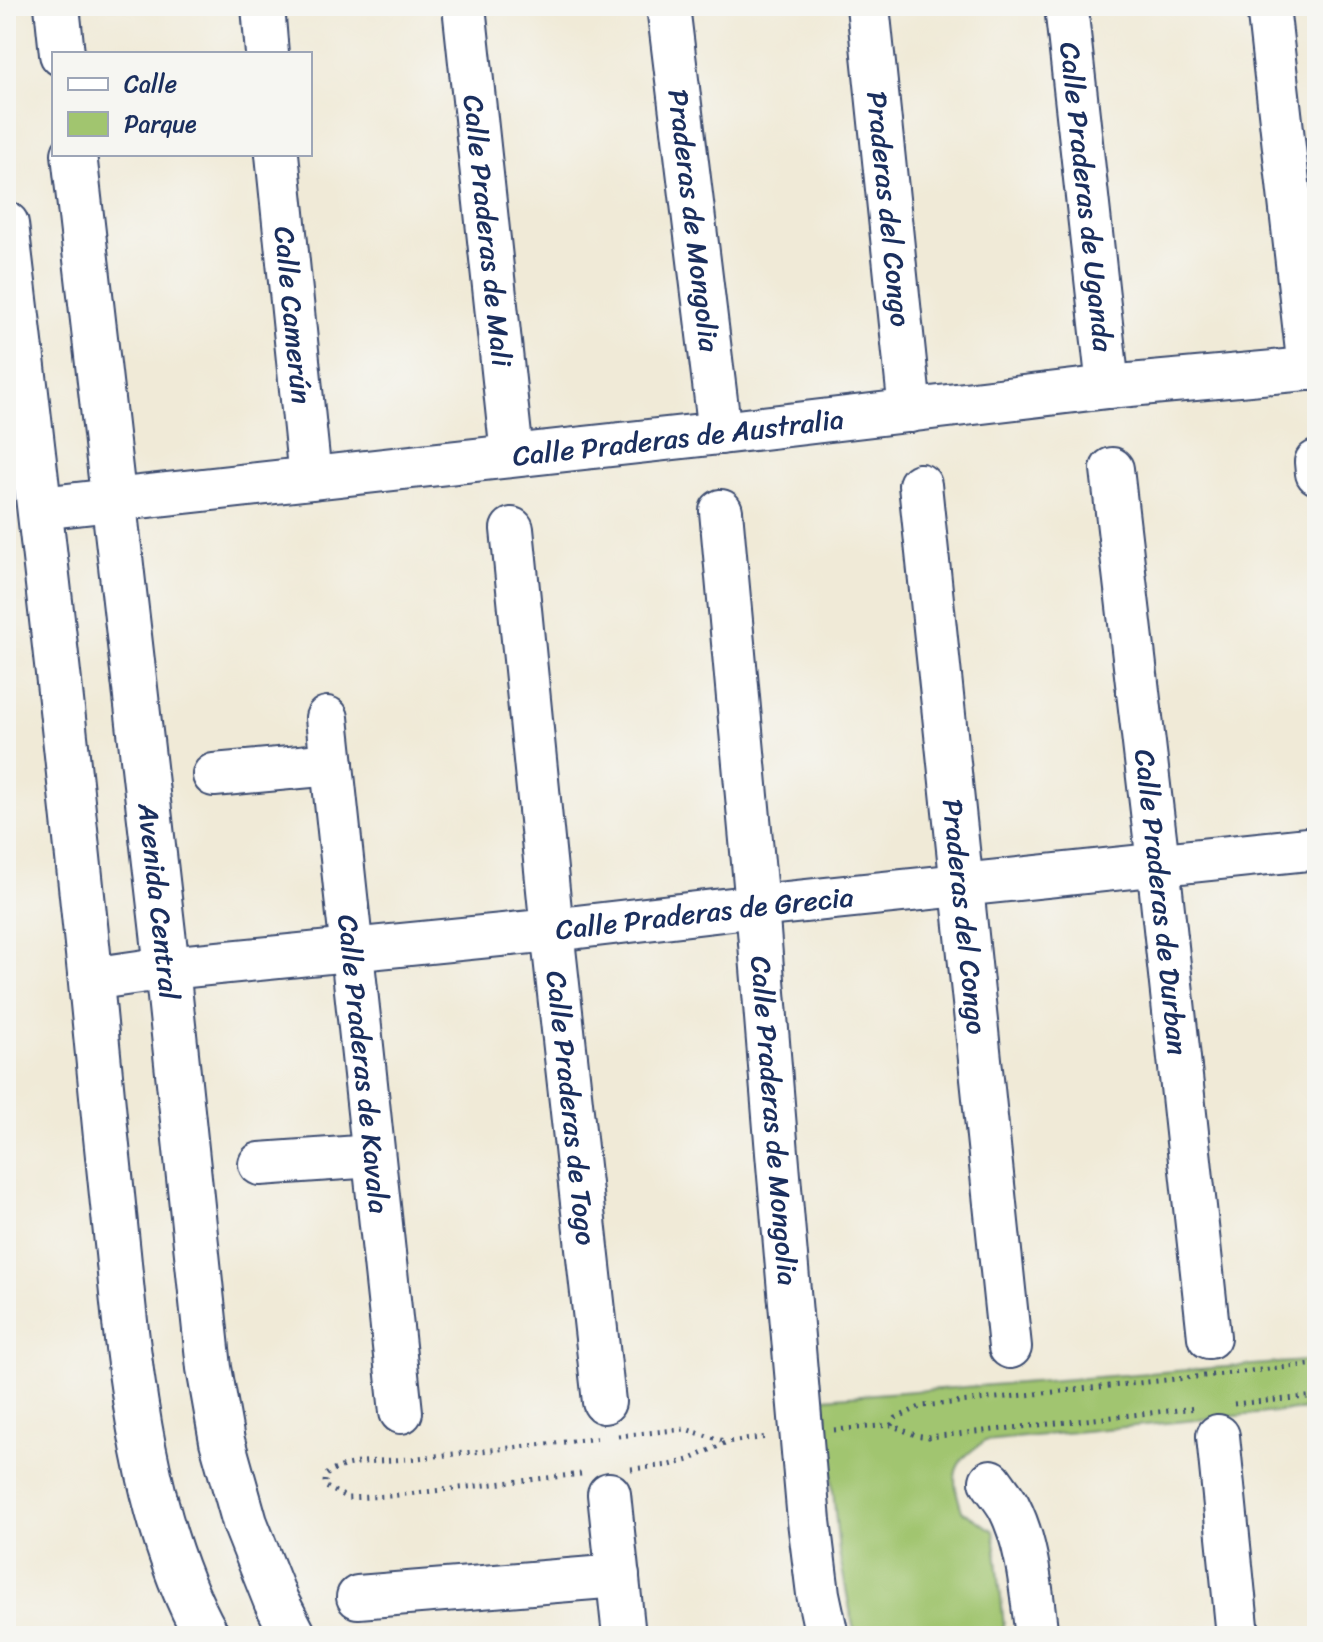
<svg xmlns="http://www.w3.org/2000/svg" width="1323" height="1642" viewBox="0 0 1323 1642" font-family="Sriracha,sans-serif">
	<rect width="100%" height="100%" fill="#f6f6f2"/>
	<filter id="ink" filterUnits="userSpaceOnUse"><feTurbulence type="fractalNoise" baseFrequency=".0125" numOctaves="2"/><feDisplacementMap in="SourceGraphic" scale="16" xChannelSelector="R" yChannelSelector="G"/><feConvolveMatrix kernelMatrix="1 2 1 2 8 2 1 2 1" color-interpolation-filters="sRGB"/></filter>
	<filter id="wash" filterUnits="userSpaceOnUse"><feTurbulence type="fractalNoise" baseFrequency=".006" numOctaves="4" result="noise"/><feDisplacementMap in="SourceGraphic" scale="32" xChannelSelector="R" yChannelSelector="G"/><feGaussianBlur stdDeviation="1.8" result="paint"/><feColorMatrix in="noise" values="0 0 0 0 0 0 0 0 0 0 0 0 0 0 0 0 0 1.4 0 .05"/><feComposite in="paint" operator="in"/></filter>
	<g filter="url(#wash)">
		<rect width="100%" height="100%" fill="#f0ead7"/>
		<!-- park -->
		<path fill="#a1c56f" stroke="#5e7a66" stroke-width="2" d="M 1317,1360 L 1317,1408 L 985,1441 C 951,1464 950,1473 962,1511 L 994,1531 L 1005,1636 L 857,1636 L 853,1626 L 839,1552 L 824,1398 Z"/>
	</g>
	<g filter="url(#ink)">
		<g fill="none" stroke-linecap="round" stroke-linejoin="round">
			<!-- minor casing -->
			<g stroke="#3b4b70" stroke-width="46">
				<g id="minor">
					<path d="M 263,6 L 267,54"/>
					<path id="s1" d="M 464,6 L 512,455"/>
					<path id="s2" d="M 668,6 L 720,433"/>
					<path id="s3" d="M 868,6 L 910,411"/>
					<path id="s4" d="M 1066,6 L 1108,387"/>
					<path d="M 1268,6 L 1309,369"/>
					<path id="s5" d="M 277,154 L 310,478"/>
					<path d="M 1316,462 L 1317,473"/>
					<path id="s6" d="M 1112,469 L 1158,863 L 1209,1337"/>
					<path id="s7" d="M 920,485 L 1010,1347"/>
					<path id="s8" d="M 40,508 L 720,433 L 1108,387 L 1317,368"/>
					<path id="s9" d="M 721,511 L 757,906 L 777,1153 L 809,1521 L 818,1594 L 827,1636"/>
					<path id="s10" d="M 512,529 L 552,930 L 604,1402"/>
					<path id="s11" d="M 327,718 L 401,1412"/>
					<path d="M 214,775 L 332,764"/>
					<path id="s12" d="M 90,979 L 167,968 L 552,930 L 757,906 L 1317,848"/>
					<path d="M 260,1164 L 373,1156"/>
					<path d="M 1218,1436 L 1238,1636"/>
					<path d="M 991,1481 C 997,1490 1004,1498 1009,1507 C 1029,1546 1031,1594 1037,1636"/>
					<path d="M 609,1494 L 624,1636"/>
					<path d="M 358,1597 L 618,1576"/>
				</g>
			</g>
			<!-- major casing -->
			<g stroke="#3b4b70" stroke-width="48">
				<g id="major">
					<path d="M 57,6 L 62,54"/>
					<path id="s13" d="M 74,154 L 167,968 L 209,1368 L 222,1441 L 245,1523 L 276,1601 L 294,1636"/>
					<path d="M 6,224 C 37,483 67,743 93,1003 C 101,1086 109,1170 118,1253 C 130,1378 145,1525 207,1636"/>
				</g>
			</g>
			<!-- path -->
			<path stroke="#3b4b70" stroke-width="5" stroke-dasharray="2 6" stroke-linecap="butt" d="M 1234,1404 L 1317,1396
				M 891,1425 L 896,1418 L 922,1406 L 1317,1364
				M 834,1430 L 891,1425 L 915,1435 L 929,1437 L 1196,1408
				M 618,1436 L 685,1429 L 727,1442
				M 631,1469 L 670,1465 L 689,1460 L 727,1442 L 768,1437
				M 581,1474 L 390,1496 L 348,1498 L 326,1487 L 325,1482 L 326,1475 L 331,1471 L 346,1465 L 363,1462 L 409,1459 L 601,1438"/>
			<!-- minor -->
			<use href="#minor" stroke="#fff" stroke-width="42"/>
			<!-- major -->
			<use href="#major" stroke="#fff" stroke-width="44"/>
		</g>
	</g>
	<g text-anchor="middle" stroke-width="7" stroke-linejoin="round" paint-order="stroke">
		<!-- street labels -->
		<g font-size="28" fill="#1b2f5e" stroke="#f6f6f2">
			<text dy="10" stroke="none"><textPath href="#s4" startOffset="192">Calle Praderas de Uganda</textPath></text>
			<text dy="10" stroke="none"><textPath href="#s3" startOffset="204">Praderas del Congo</textPath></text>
			<text dy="10" stroke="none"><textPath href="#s2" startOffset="216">Praderas de Mongolia</textPath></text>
			<text dy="10" stroke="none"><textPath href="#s1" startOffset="226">Calle Praderas de Mali</textPath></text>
			<text dy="10" stroke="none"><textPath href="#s5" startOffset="162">Calle Camerún</textPath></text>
			<text dy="10" stroke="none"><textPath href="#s8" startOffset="642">Calle Praderas de Australia</textPath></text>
			<text dy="10" stroke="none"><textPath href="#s13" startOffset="752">Avenida Central</textPath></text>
			<text dy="10" stroke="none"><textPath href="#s6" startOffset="436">Calle Praderas de Durban</textPath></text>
			<text dy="10" stroke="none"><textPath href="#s12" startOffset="618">Calle Praderas de Grecia</textPath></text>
			<text dy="10" stroke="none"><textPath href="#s7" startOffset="434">Praderas del Congo</textPath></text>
			<text dy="10" stroke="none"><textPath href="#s11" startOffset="348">Calle Praderas de Kavala</textPath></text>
			<text dy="10" stroke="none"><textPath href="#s10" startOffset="582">Calle Praderas de Togo</textPath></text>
			<text dy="10" stroke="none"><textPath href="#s9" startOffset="612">Calle Praderas de Mongolia</textPath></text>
		</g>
	</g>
	<!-- margin -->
	<rect width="1323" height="1642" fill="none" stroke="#f6f6f2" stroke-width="32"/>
	<!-- legend -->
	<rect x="52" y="52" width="260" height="104" fill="#f6f6f2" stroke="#9ea6b7" stroke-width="2"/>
	<rect x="68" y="78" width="40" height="12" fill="#ffffff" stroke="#9ea6b7" stroke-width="2"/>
	<text x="124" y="92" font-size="24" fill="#1b2f5e">Calle</text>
	<rect x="68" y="112" width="40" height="24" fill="#a1c56f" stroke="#9ea6b7" stroke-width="2"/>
	<text x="124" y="132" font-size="24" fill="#1b2f5e">Parque</text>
</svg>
